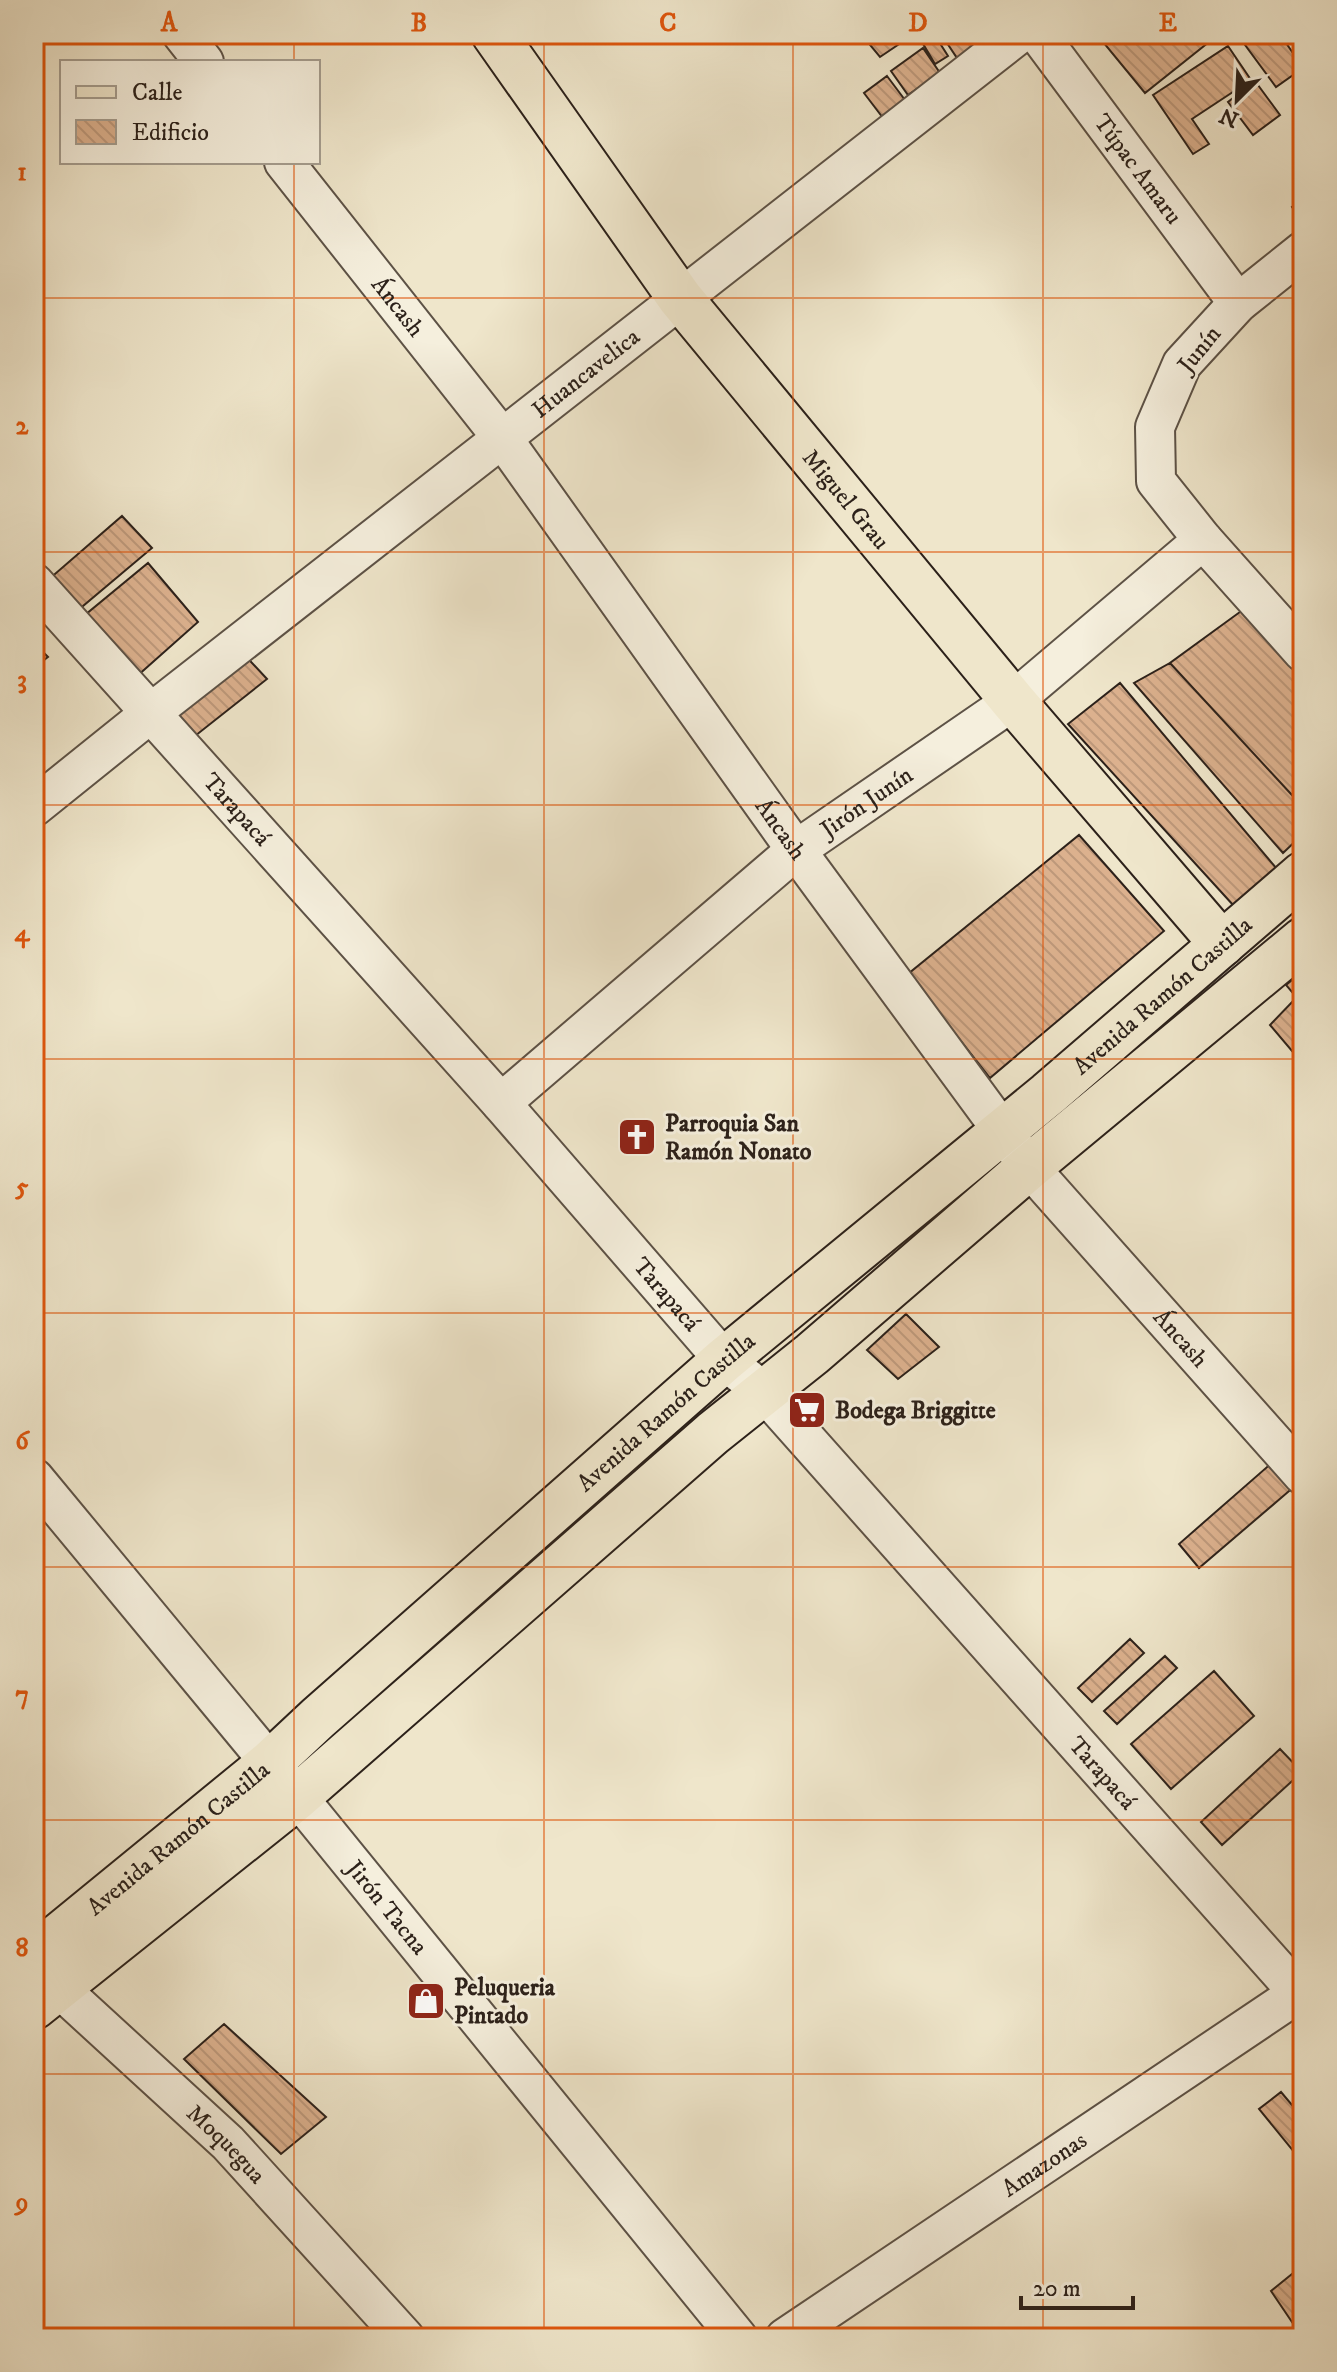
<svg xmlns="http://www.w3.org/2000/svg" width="1337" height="2372" viewBox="0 0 1337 2372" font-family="'IM FELL DW Pica',serif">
	<defs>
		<pattern id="building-back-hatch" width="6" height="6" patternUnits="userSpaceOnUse" patternTransform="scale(2)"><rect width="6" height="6" fill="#dcb18e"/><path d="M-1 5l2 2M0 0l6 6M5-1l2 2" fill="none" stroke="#bd987a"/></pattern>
	</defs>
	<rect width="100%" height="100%" fill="#efe6cb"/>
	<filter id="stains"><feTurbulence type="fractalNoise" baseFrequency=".0025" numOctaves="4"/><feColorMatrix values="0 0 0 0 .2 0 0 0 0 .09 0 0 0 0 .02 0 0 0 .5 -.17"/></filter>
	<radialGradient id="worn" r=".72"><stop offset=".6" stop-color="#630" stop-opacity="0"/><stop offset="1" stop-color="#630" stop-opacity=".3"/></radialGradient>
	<!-- building -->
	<path fill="url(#building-back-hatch)" stroke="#2c211a" stroke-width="2" d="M 861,34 L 914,34 L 880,57 Z
		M 924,34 L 934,34 L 948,56 L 935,64 L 919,37 Z
		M 941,34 L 969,34 L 976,45 L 957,58 Z
		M 1114,34 L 1219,34 L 1145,93 L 1103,42 Z
		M 1237,34 L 1280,34 L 1303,68 L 1276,87 Z
		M 1228,46 L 1251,80 L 1192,119 L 1209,144 L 1193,154 L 1153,95 Z
		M 923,48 L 940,73 L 908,95 L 891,71 Z
		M 887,76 L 914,112 L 883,118 L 864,93 Z
		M 1255,81 L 1280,115 L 1253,135 L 1228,102 Z
		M 1303,198 L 1303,223 L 1292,207 Z
		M 122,516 L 152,548 L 77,611 L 48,580 Z
		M 148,563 L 198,622 L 136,677 L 85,615 Z
		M 1244,609 L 1303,681 L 1303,807 L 1170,663 Z
		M 34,643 L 48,657 L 34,668 Z
		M 240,650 L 267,679 L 195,736 L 168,707 Z
		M 1170,663 L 1303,807 L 1303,834 L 1283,853 L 1134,683 Z
		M 1120,683 L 1277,869 L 1234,906 L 1068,724 Z
		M 1079,835 L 1164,931 L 990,1078 L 908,974 Z
		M 1303,971 L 1303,1005 L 1286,985 Z
		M 1294,1000 L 1303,1011 L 1303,1064 L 1270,1025 Z
		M 906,1314 L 939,1347 L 898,1379 L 867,1350 Z
		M 1274,1461 L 1295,1486 L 1199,1568 L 1179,1544 Z
		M 1130,1639 L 1144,1653 L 1092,1702 L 1078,1688 Z
		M 1165,1656 L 1177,1668 L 1117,1724 L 1104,1711 Z
		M 1214,1671 L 1254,1716 L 1171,1789 L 1131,1744 Z
		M 1280,1749 L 1302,1772 L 1222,1845 L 1201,1822 Z
		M 224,2024 L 326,2117 L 281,2154 L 184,2059 Z
		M 1281,2092 L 1303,2118 L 1303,2163 L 1259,2109 Z
		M 1303,2265 L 1303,2321 L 1296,2328 L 1271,2291 Z"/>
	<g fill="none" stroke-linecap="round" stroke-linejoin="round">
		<!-- street casing -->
		<g stroke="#5d5246" stroke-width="42">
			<g id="street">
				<path d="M 182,34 L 204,62"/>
				<path id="s1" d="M 1038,34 L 1238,303"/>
				<path id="s2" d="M 284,162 L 503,439 L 796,850 L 1029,1167 L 1303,1475"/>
				<path d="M 1303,251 L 1238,303 L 1182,364 L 1155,427 L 1156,481 L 1203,540 L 1303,652"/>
				<path id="s3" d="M 34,583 L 501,1103 L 724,1360 L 764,1392 L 1303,1998"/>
				<path id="s4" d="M 34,807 L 152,712 L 1019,34"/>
				<path id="s5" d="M 501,1103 L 796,850 L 1013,701 L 1203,540"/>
				<path id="s6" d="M 34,1478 L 270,1763 L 738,2338"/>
				<path id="s7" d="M 36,1967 L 228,2143 L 405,2338"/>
				<path id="s8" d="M 785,2338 L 1303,1990"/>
			</g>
		</g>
		<!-- primary casing -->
		<g stroke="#2c211a" stroke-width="48">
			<g id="primary">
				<path id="s9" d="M 494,34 L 680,298 L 1013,701 L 1222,944"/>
				<path id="s10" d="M 34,1956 L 270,1763 L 318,1718 L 724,1360 L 1048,1094 L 1303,874"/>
				<path d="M 34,2007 L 296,1798 L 713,1433 L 812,1354 L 1029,1167 L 1303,940"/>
			</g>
		</g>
		<!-- street -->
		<use href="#street" stroke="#f5efdd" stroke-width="38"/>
		<!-- primary -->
		<use href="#primary" stroke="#efe6cb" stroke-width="44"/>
	</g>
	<!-- grid -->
	<path fill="none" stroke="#df560d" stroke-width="2" stroke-opacity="0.55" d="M 294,34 L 294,62M 544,34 L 544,2338M 793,34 L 793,2338M 1043,34 L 1043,2338M 294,162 L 294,2338M 34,298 L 1303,298M 34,552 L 1303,552M 34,805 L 1303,805M 34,1059 L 1303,1059M 34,1313 L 1303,1313M 34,1567 L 1303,1567M 34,1820 L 1303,1820M 34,2074 L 1303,2074"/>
	<!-- icons -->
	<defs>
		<g id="church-square" transform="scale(2)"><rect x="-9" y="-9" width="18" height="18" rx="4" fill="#8f2418" stroke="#f5efdd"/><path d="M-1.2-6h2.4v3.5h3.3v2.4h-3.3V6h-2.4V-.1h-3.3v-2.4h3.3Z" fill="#fff"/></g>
		<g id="supermarket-square" transform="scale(2)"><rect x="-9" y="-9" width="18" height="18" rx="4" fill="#8f2418" stroke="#f5efdd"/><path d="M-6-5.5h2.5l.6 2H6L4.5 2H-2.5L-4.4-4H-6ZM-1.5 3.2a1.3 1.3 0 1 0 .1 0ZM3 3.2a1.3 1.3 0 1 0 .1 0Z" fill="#fff"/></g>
		<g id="shop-square" transform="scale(2)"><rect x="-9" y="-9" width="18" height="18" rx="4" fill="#8f2418" stroke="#f5efdd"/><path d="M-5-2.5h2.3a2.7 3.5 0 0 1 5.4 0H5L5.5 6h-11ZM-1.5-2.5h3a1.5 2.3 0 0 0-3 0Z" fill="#fff"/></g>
	</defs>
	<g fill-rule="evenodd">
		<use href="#church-square" x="637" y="1137"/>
		<use href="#supermarket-square" x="807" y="1410"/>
		<use href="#shop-square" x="426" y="2001"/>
	</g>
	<g text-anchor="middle" stroke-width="6" stroke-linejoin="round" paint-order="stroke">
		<!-- street labels -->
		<g font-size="24" fill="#2c211a" stroke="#f5efdd">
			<text dy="8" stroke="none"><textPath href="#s1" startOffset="168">Túpac Amaru</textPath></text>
			<text dy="8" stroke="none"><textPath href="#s2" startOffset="184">Áncash</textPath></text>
			<text transform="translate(1199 349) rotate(-51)" y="8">Junín</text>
			<text dy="8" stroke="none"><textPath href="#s4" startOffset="702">Huancavelica</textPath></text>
			<text dy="8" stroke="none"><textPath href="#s9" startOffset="584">Miguel Grau</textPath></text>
			<text dy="8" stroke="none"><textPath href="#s5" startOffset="474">Jirón Junín</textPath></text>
			<text dy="8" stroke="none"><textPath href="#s3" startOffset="304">Tarapacá</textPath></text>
			<text dy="8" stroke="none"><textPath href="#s2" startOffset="832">Áncash</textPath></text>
			<text dy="8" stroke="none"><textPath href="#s10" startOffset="1482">Avenida Ramón Castilla</textPath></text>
			<text dy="8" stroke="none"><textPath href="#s3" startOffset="952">Tarapacá</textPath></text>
			<text dy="8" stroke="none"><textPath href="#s2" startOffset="1480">Áncash</textPath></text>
			<text dy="8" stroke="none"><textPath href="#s10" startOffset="834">Avenida Ramón Castilla</textPath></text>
			<text dy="8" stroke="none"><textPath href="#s3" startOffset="1600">Tarapacá</textPath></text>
			<text dy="8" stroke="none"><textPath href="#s10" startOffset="186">Avenida Ramón Castilla</textPath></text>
			<text dy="8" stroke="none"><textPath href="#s6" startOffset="556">Jirón Tacna</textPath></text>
			<text dy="8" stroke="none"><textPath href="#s7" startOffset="260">Moquegua</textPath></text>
			<text dy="8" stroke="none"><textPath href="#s8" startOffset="312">Amazonas</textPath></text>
		</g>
		<!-- poi labels -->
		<g font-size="24" font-weight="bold" fill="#2c211a" stroke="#f5efdd" text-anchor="start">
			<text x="665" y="1131">Parroquia San<tspan x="665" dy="28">Ramón Nonato</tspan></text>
			<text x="835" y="1418">Bodega Briggitte</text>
			<text x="454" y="1995">Peluqueria<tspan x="454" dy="28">Pintado</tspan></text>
		</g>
	</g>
	<!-- margin -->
	<rect width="1337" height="2372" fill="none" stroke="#efe6cb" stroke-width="88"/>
	<!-- legend -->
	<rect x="60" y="60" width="260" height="104" fill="#f5efdd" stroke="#a59d8f" stroke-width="2"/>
	<rect x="76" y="86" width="40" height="12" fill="#efe6cb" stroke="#a59d8f" stroke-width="2"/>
	<text x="132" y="100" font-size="24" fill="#2c211a">Calle</text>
	<rect x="76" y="120" width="40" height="24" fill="url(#building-back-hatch)" stroke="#a59d8f" stroke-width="2"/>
	<text x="132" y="140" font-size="24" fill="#2c211a">Edificio</text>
	<!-- north arrow -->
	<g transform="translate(1237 100) rotate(204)" stroke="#f5efdd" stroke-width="6" paint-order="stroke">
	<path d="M0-6L14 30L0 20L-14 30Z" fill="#2c211a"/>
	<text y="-12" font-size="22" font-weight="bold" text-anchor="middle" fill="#2c211a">N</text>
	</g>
	<!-- scale -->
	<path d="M1021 2296v12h112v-12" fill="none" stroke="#2c211a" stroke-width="4"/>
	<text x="1033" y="2296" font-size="24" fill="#2c211a" stroke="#f5efdd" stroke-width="6" paint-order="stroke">20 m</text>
	<rect x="44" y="44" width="1249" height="2284" fill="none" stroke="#df560d" stroke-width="3"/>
	<g font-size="26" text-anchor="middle" font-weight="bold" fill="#df560d">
		<text x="169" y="31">A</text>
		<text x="419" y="31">B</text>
		<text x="668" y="31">C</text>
		<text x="918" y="31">D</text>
		<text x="1168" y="31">E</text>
		<text x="22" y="180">1</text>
		<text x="22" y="434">2</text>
		<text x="22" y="688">3</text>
		<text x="22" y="941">4</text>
		<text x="22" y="1195">5</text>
		<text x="22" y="1449">6</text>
		<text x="22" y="1703">7</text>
		<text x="22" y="1956">8</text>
		<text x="22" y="2210">9</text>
	</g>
	<rect width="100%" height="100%" filter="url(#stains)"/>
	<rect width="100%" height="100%" fill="url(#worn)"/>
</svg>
